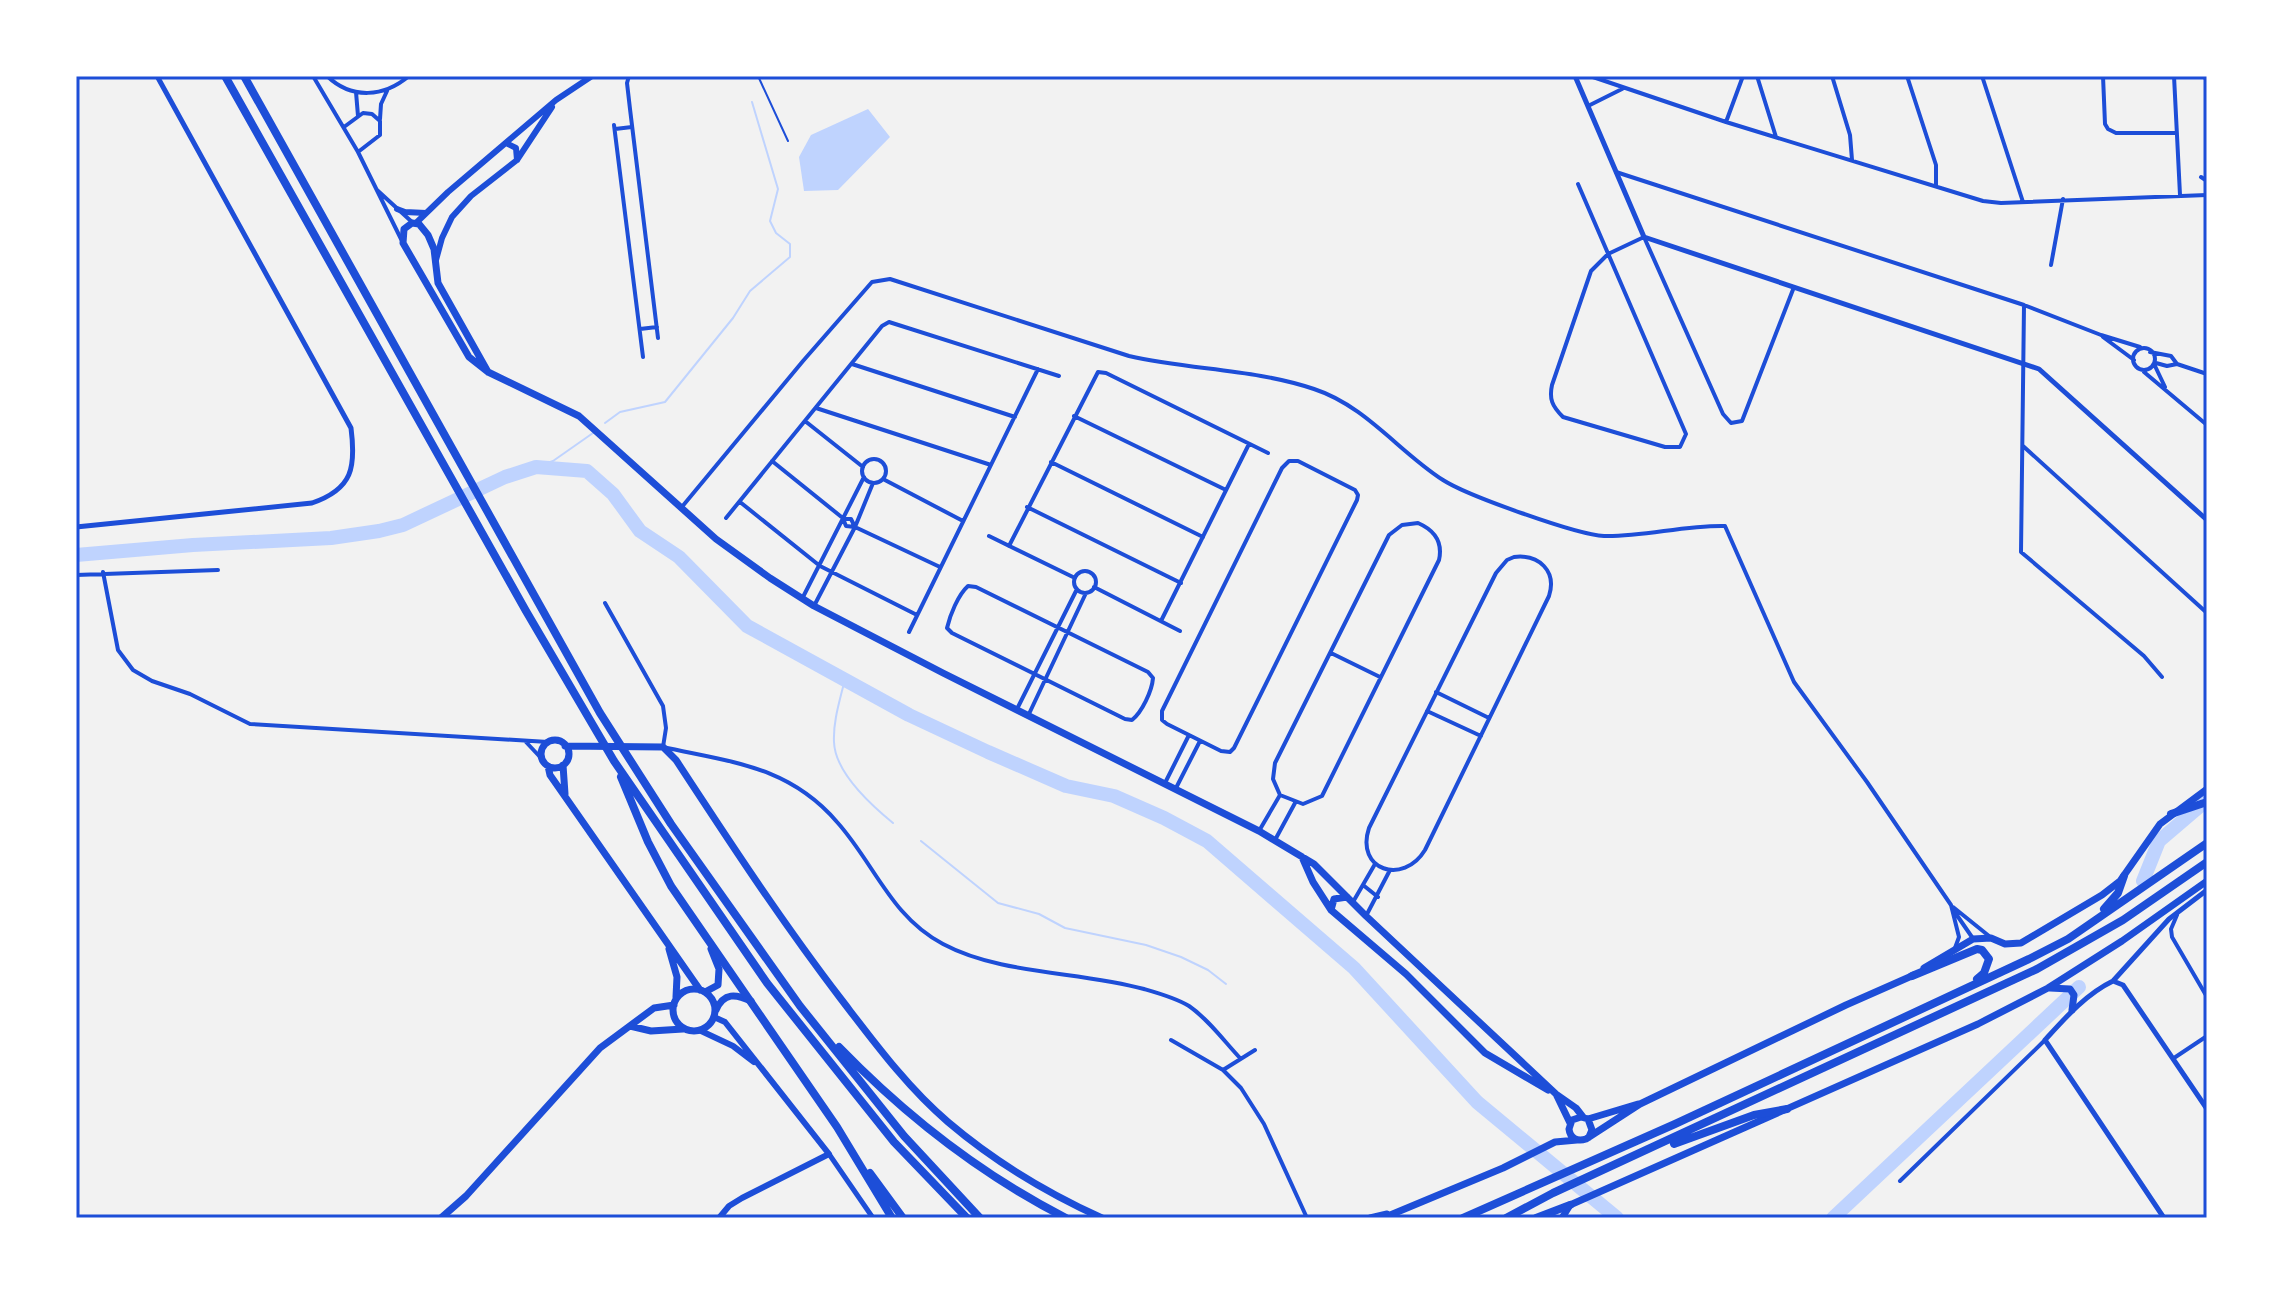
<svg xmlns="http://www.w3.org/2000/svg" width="2283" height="1294" viewBox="0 0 2283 1294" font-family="Merriweather,serif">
	<rect width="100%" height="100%" fill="#f2f2f2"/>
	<!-- water -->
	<path fill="#bfd3fe" d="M 868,109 L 890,137 L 838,190 L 804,191 L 799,157 L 811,135 Z"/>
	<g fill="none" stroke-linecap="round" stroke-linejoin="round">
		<!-- stream -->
		<path stroke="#bfd3fe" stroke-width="2" d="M 605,423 L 620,412 L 665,402 L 733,318 L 750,291 L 790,257 L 790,244 L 776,233 L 770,221 L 778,189 L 752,102
			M 536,467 L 553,461 L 593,433
			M 845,679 C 840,700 833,721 834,742 C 835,773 871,805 893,823
			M 921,841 L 998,903 L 1039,914 L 1065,928 L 1146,945 L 1181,957 L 1208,970 L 1226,984"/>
		<!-- river -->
		<path stroke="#bfd3fe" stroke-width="14" d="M 76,555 L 193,545 L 331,538 L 379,531 L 403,525 L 505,477 L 536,467 L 587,471 L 613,494 L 640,531 L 679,557 L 747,626 L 909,715 L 988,752 L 1066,786 L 1114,796 L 1164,818 L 1207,841 L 1354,968 L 1477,1102 L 1617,1218
			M 2143,881 L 2159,841 L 2207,800
			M 1833,1218 L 2079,987"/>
		<!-- service -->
		<path stroke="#1d4ed8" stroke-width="2" d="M 758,76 L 788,141"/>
		<!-- minor -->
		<path stroke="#1d4ed8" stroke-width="4" d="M 313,76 L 358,152 L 401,239
			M 327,76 C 352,100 384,97 409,76
			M 629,76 L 627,83 L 630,109 L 658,338
			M 1590,76 L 1726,122 L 1983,201 L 2001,203 L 2207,195
			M 1757,76 L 1776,137
			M 1832,76 L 1850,135 L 1852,160
			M 1907,76 L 1936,165 L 1936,185
			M 1982,76 L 2023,202
			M 2103,76 L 2105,124 L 2108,129 L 2116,133 L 2177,133
			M 2174,76 L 2180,195
			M 2202,76 L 2207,79
			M 356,92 L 358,116
			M 1588,106 L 1622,89
			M 380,119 L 381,104 L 387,91
			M 1726,122 L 1743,76
			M 614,125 L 643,357
			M 344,127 L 363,113 L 372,114 L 380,121 L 380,135 L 358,152
			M 615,129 L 632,127
			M 1616,172 L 2024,305 L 2101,335 L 2140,347
			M 2201,177 L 2207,181
			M 1578,184 L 1686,434 L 1680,447 L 1665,447 L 1563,417 C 1552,406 1549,399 1552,385 L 1591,271 L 1608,254 L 1644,237 L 1723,414 L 1731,423 L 1742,421 L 1794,287
			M 377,190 L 412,222
			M 2051,265 L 2063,199
			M 2024,305 L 2021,552 L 2144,656 L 2162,677
			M 640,329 L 657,327
			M 2103,337 L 2134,360
			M2133 359a11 11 0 1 1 22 0a11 11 0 1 1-22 0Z
			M 2150,352 L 2171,356 L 2177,364
			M 2156,363 L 2167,366 L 2177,364 L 2207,374
			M 852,364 L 1015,417
			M 2155,366 L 2165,387
			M 2144,372 L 2207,425
			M 816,408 L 991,465
			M 1074,416 L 1226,490
			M 805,421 L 863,467
			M 2023,446 L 2207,613
			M862 471a12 12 0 1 1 24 0a12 12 0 1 1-24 0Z
			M 772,461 L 844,519 L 851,519 L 854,525
			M 1289,461 L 1298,461 L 1355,490 L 1358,495 L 1357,500 L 1234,748 L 1230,752 L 1221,751 L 1167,724 L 1162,720 L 1162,711 L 1282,468 Z
			M 1051,462 L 1203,537
			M 883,479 L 963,521
			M 740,502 L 820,566 L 917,615
			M 1027,507 L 1181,583
			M 681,508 L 803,361 L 872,282 L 890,279 L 1129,356 C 1190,370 1255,369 1314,389 C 1366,406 1399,452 1443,480 C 1466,495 1577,535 1604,536 C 1644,537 1684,525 1725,526 L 1794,682 L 1867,782 L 1951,905 L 1959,937 L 1955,948
			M 726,518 L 882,326 L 889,322 L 1059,376
			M 844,521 L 846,526 L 855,527 L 940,567
			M 1418,523 C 1434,530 1443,542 1439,560 L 1322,796 L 1303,804 L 1280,795 L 1273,779 L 1275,763 L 1389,535 L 1402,525 Z
			M 989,536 L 1075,578
			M 1009,546 L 1098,372 L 1106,373 L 1268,453
			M 1514,557 C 1539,554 1557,571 1549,596 L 1425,850 C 1403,886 1355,870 1369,828 L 1496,573 L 1507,560 Z
			M1074 582a11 11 0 1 1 22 0a11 11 0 1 1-22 0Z
			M 103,572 L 118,650 L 133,670 L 152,681 L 190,694 L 250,724 L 548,742
			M 76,575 L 218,570
			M 968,586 L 976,587 L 1148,672 L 1153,678 C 1152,691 1142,712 1132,720 L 1125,719 L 952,633 L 947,628 C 950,615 958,595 968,586 Z
			M 1094,587 L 1180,631
			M 802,599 L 864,477
			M 605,603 L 663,706 L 666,728 L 663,747 C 731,762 789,766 837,822 C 874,863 891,917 943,944 C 1001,975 1080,971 1144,989 C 1158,993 1176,998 1189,1006 C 1208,1019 1224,1041 1240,1058
			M 814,606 L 855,527 L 873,483
			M 1161,621 L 1249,444
			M 909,632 L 1038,369
			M 1331,653 L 1380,677
			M 1436,692 L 1489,718
			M 1017,709 L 1077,589
			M 1427,711 L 1481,736
			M 1028,716 L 1086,593
			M 526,742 L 541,758
			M 1165,783 L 1189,735
			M 1176,788 L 1200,741
			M 1259,831 L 1280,795
			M 1275,840 L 1295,803
			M 1363,885 L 1378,897
			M 1353,902 L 1375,864
			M 1953,907 L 1989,936
			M 1954,911 L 1974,940
			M 2177,915 L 2171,929 L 2172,937 L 2207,997
			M 1366,916 L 1390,870
			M 1171,1040 L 1223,1070 L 1241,1088 L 1264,1124 L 1307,1218
			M 2174,1058 L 2207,1036
			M 1223,1070 L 1255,1050
			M 1900,1181 L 2044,1041"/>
		<!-- tertiary -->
		<path stroke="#1d4ed8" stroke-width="5" d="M 1575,76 L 1644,237 L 2039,369 L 2207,520
			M 76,527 L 312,503 C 353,489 356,467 351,428 L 157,76
			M 2113,981 L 2169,919 L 2207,890
			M 829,1154 L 873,1218
			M 2164,1218 L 2045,1040 C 2065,1018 2086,994 2113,981 L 2123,985 L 2207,1109"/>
		<!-- secondary -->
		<path stroke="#1d4ed8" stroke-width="6" d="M 506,143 L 516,148 L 517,160
			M 397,209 L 405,212 L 426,213
			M 416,223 L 448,192 L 556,100 L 592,76
			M 436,260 L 442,238 L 452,217 L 471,196 L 517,160 L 552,107
			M 714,1017 L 725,1022 L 829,1154 L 742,1198 L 729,1206 L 719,1218
			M 699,1030 L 733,1046 L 754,1062"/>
		<!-- primary -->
		<path stroke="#1d4ed8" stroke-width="7" d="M 488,372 L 438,283 L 434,249 L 428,235 L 419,224 L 412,223 L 404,229 L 403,243 L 469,357 L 488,372 L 579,416 L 716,539 L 770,578 L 814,606 L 943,673 L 1259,831 L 1314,864 L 1366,916 L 1556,1094 L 1576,1108 L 1583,1117
			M541 754a14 14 0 1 1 28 0a14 14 0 1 1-28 0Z
			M 565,746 L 663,747 L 676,760 C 729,841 782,922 841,999 C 874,1042 907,1087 948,1122 C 995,1162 1047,1193 1102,1218
			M 563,765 L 565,794
			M 548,766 L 550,775 L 700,990
			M 1302,857 L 1313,882 L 1331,910 L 1406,974 L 1485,1053 L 1548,1090
			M 1331,910 L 1334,899 L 1347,897
			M 669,949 L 677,977 L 676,997
			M 1924,968 L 1973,939 L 1991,938 L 2005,944 L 2021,943 L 2102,895 L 2120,881 L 2160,824 L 2207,789
			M 2050,988 L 2070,989 L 2074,995 L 2072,1010
			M673 1010a21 21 0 1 1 42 0a21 21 0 1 1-42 0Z
			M 705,992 L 718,985 L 719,969 L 711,949
			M 716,1010 C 724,992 736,994 751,1001
			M 630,1026 L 651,1031 L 683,1029
			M 1557,1096 L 1570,1123
			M 1588,1119 L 1638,1104
			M 1589,1137 L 1592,1130 L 1588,1119 L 1581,1117 L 1572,1120 L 1569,1129 C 1570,1138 1577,1142 1586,1139 L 1640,1104 L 1846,1005 L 1914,975
			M 441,1218 L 466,1196 L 600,1048 L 654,1008 L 674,1005
			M 1370,1218 L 1387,1214
			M 1383,1218 L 1503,1168 L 1555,1142 L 1577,1140
			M 1562,1218 L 1570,1205 L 1978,1024 L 2048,988 L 2122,941 L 2207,881"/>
		<!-- motorway -->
		<path stroke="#1d4ed8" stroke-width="8" d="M 225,76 L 526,611 L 614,761 L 767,983 L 894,1142 L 967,1218
			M 244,76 L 600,713 L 671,824 L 800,1006 L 904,1136 L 980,1218
			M 621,777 L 648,842 L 671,886 L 837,1127 L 892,1218
			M 2171,814 L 2207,802
			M 2104,909 L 2118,893 L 2124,876
			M 1912,976 L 1977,949 L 1982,950 L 1989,959 L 1984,973 L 1977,979
			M 839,1047 C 906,1116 980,1174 1066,1218
			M 1674,1144 L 1754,1115 L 1787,1109
			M 870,1173 L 903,1218
			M 1463,1218 L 1675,1124 L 2029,959 L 2068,939 L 2207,843
			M 1506,1218 L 1553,1193 L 2037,969 L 2123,920 L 2207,862
			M 1536,1218 L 1570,1205"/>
	</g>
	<!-- border -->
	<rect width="2283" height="1294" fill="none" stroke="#ffffff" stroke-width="156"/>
	<rect x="78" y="78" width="2127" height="1138" fill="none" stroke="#1d4ed8" stroke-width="3"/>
</svg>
